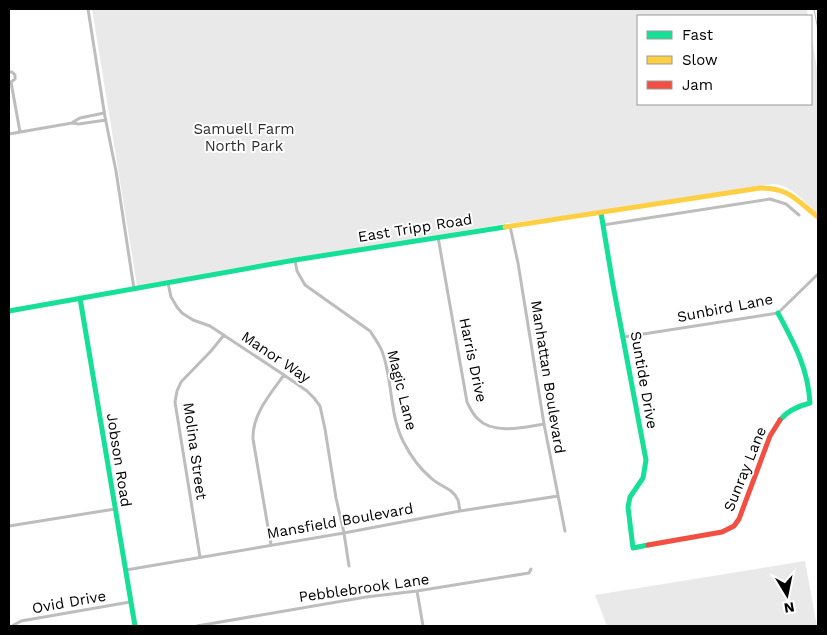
<svg xmlns="http://www.w3.org/2000/svg" width="827" height="635" viewBox="0 0 827 635" font-family="'Work Sans',sans-serif">
	<rect width="100%" height="100%" fill="#fff"/>
	<!-- green -->
	<path fill="#e9e9e9" d="M 92,9 L 807,9 L 808,16 L 638,16 L 638,104 L 811,104 L 811,32 L 818,75 L 818,214 C 809,206 795,190 783,186 C 778,184 772,184 767,185 L 593,212 L 510,223 L 137,286 Z
		M 805,561 L 817,626 L 607,626 L 595,595 Z"/>
	<g fill="none" stroke-linecap="round" stroke-linejoin="round">
		<!-- stream -->
		<path stroke="#bbb" stroke-width="1" d="M 814,9 L 818,30"/>
		<!-- street -->
		<path stroke="#bdbdbd" stroke-width="3" d="M 88,9 L 105,117 L 116,171 L 134,289
			M 9,72 L 12,72 L 15,75 L 15,79 L 11,82 L 20,132
			M 73,122 L 80,118 L 104,113
			M 9,134 L 72,123 L 79,124 L 106,120
			M 603,225 L 770,199 L 786,204 L 799,215
			M 510,226 L 518,263 L 544,424 L 565,531
			M 438,237 L 467,402 C 470,408 473,415 478,419 C 493,435 525,427 544,424
			M 295,260 L 297,271 L 305,285 L 370,331 C 374,337 379,344 382,351 C 393,380 389,413 403,441 C 410,455 419,468 431,478 C 439,486 453,488 458,500 C 459,503 459,507 460,511
			M 168,283 L 171,297 L 177,307 L 182,313 L 193,320 L 210,326 L 284,375 L 307,391 L 314,398 L 320,406 L 325,429 L 336,498 L 344,533 L 349,566
			M 624,337 L 778,313 L 818,274
			M 9,526 L 115,509
			M 271,545 L 253,439 C 252,415 270,394 284,375
			M 200,557 L 175,402 L 177,391 L 181,382 L 211,351 L 224,335
			M 126,570 L 344,533 L 460,511 L 558,496
			M 417,591 L 423,626
			M 12,626 L 21,621 L 130,602
			M 197,626 L 366,597 L 417,591 L 529,573 L 531,569"/>
		<!-- fast -->
		<path stroke="#16e098" stroke-width="5" d="M 601,213 L 613,285 L 646,460 L 643,478 L 630,497 L 628,507 L 633,548 L 648,545
			M 80,298 L 135,626
			M 9,311 L 295,260 L 505,227
			M 778,313 C 794,343 808,368 810,403 C 798,406 788,410 780,420"/>
		<!-- slow -->
		<path stroke="#ffcf43" stroke-width="5" d="M 505,227 L 760,188 C 790,188 796,200 818,217"/>
		<!-- jam -->
		<path stroke="#f24e42" stroke-width="5" d="M 648,545 L 722,532 L 734,526 L 739,519 L 770,436 L 780,420"/>
	</g>
	<g text-anchor="middle" stroke-width="4" stroke-linejoin="round" paint-order="stroke">
		<!-- park labels -->
		<g font-size="15" fill="#2e2e2e" stroke="#fff">
			<text x="244" y="134">Samuell Farm<tspan x="244" dy="17">North Park</tspan></text>
		</g>
		<!-- street labels -->
		<g font-size="15" fill="#000" stroke="#fff">
			<text transform="translate(415 228) rotate(-9)" y="5">East Tripp Road</text>
			<text transform="translate(725 308) rotate(-11)" y="5">Sunbird Lane</text>
			<text transform="translate(276 357) rotate(34)" y="5">Manor Way</text>
			<text transform="translate(473 360) rotate(78)" y="5">Harris Drive</text>
			<text transform="translate(548 377) rotate(81)" y="5">Manhattan Boulevard</text>
			<text transform="translate(644 380) rotate(80)" y="5">Suntide Drive</text>
			<text transform="translate(402 390) rotate(76)" y="5">Magic Lane</text>
			<text transform="translate(195 451) rotate(82)" y="5">Molina Street</text>
			<text transform="translate(119 460) rotate(81)" y="5">Jobson Road</text>
			<text transform="translate(745 469) rotate(-68)" y="5">Sunray Lane</text>
			<text transform="translate(340 521) rotate(-10)" y="5">Mansfield Boulevard</text>
			<text transform="translate(364 588) rotate(-8)" y="5">Pebblebrook Lane</text>
			<text transform="translate(69 602) rotate(-10)" y="5">Ovid Drive</text>
		</g>
	</g>
	<!-- border -->
	<rect width="827" height="635" fill="none" stroke="#000000" stroke-width="20"/>
	<!-- legend -->
	<rect x="637" y="15" width="175" height="90" fill="#ffffff" stroke="#999999"/>
	<rect x="647" y="31" width="25" height="8" fill="#16e098" stroke="#999999"/>
	<text x="682" y="40" font-size="15" fill="#000000">Fast</text>
	<rect x="647" y="56" width="25" height="8" fill="#ffcf43" stroke="#999999"/>
	<text x="682" y="65" font-size="15" fill="#000000">Slow</text>
	<rect x="647" y="81" width="25" height="8" fill="#f24e42" stroke="#999999"/>
	<text x="682" y="90" font-size="15" fill="#000000">Jam</text>
	<!-- north arrow -->
	<g transform="translate(787 595) rotate(170)" stroke="#ffffff" stroke-width="4" paint-order="stroke">
	<path d="M0-4L9 19L0 12L-9 19Z" fill="#000000"/>
	<text y="-8" font-size="14" font-weight="bold" text-anchor="middle" fill="#000000">N</text>
	</g>
</svg>
